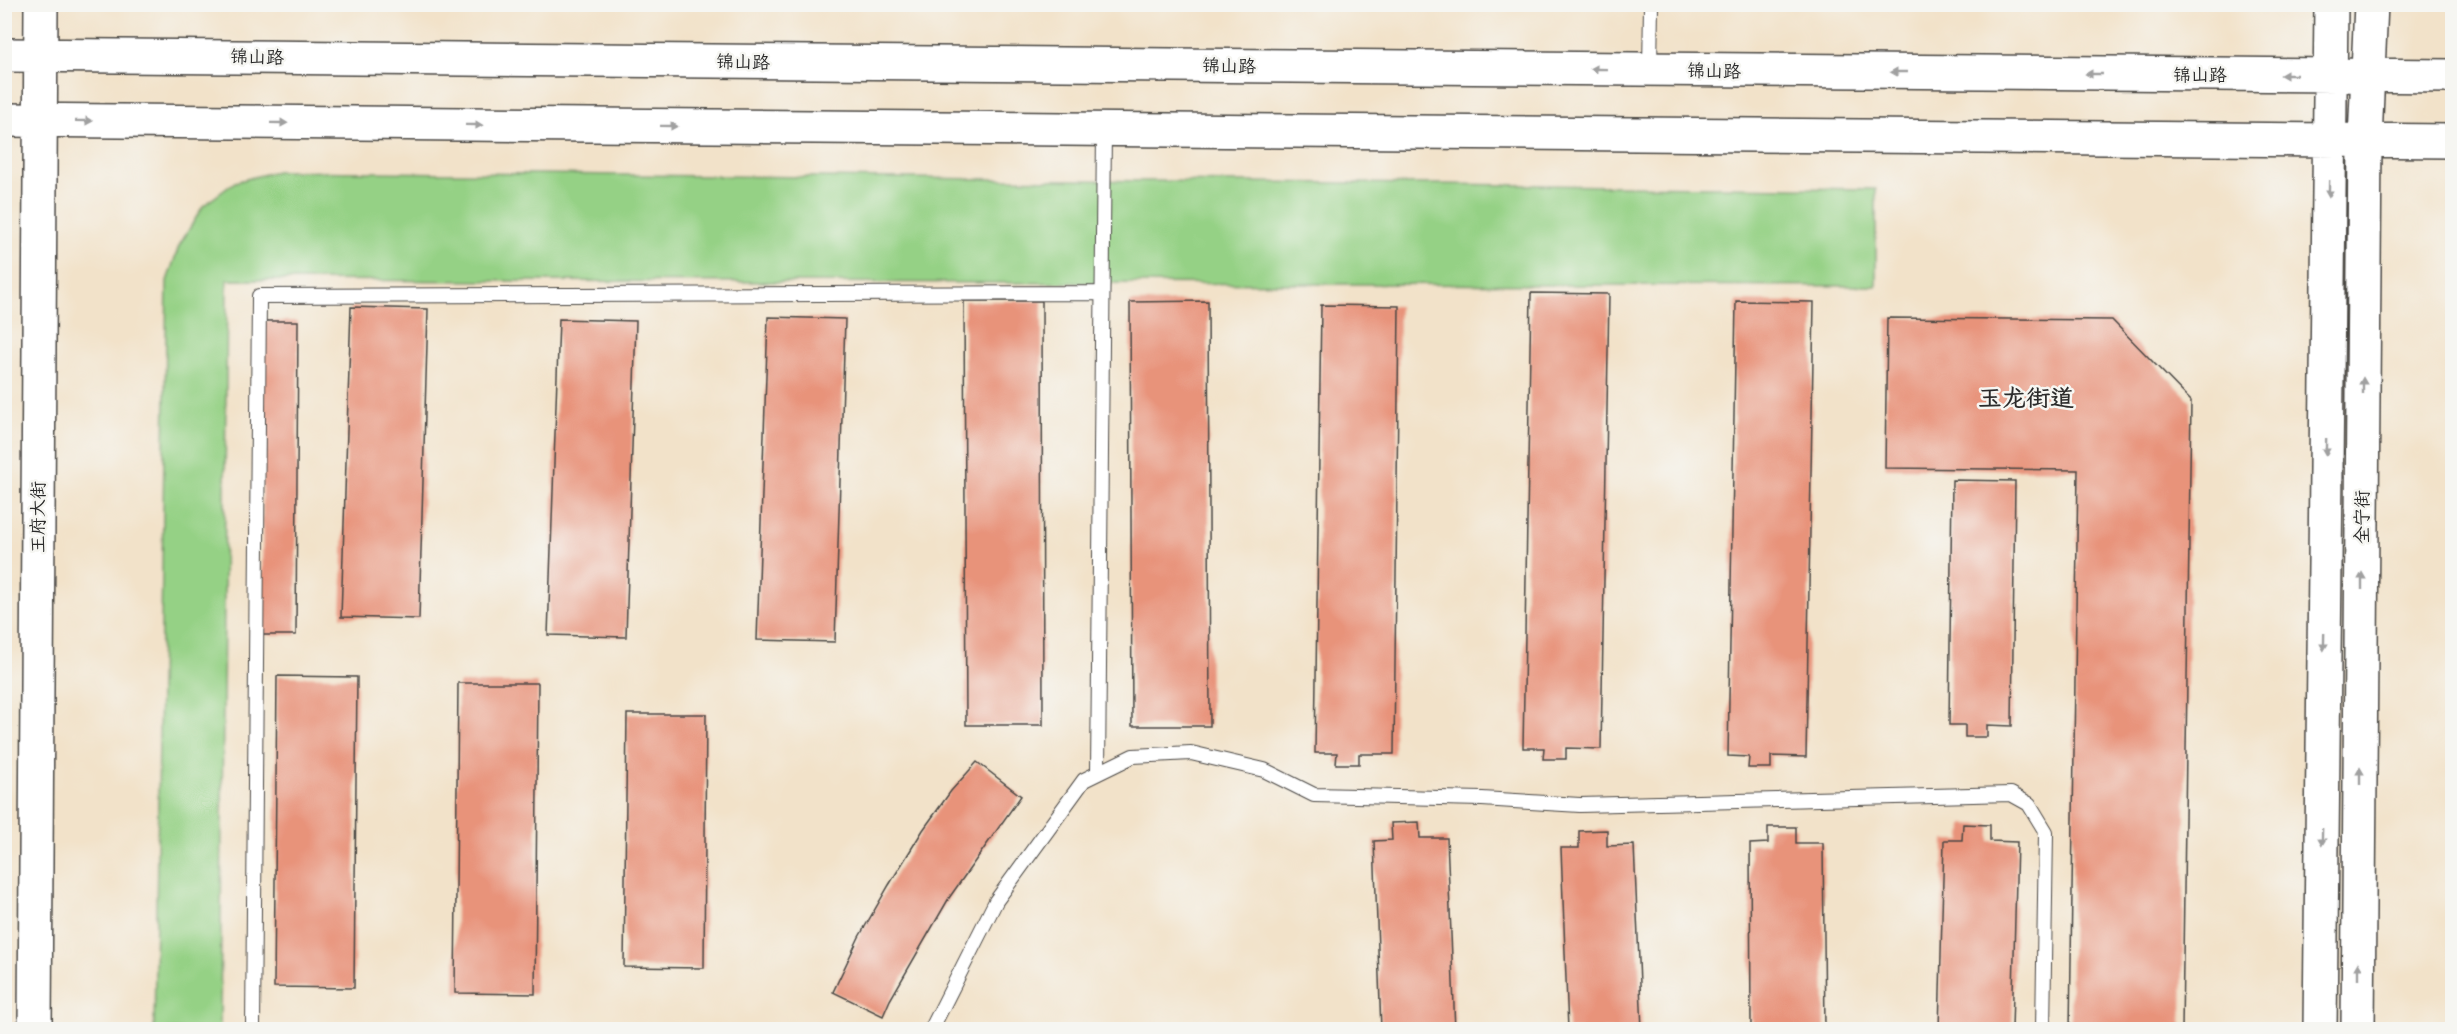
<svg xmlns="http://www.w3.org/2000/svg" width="2457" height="1034" viewBox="0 0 2457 1034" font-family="'Balsamiq Sans','LXGW WenKai TC',sans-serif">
	<rect width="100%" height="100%" fill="#f6f6f2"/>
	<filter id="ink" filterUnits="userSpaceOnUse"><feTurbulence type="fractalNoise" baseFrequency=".0167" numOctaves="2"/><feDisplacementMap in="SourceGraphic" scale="12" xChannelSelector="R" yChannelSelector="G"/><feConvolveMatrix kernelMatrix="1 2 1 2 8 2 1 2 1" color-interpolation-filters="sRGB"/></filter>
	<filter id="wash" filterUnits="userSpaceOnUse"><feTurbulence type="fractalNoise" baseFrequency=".008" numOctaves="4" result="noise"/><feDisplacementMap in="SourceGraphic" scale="24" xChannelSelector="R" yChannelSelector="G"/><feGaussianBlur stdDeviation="1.35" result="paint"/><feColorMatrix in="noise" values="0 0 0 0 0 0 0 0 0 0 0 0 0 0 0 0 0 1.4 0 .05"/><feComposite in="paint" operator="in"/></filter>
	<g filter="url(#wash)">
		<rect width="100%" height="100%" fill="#f2e2c9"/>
		<!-- green -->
		<path fill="#95d185" stroke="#607e58" stroke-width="1.5" d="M 277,171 L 1876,189 L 1876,286 L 227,280 L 220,1029 L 154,1030 L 167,281 L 179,246 L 203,206 L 235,182 Z"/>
		<g id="blocks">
			<!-- building -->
			<path fill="#e8937a" d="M 1531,293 L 1609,294 L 1601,749 L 1566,748 L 1566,759 L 1543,759 L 1544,748 L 1523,748 Z
				M 964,301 L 1042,301 L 1043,725 L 966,725 Z
				M 1208,301 L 1210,726 L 1132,726 L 1130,302 Z
				M 1736,301 L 1814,302 L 1806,757 L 1771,756 L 1771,768 L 1748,768 L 1749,757 L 1728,756 Z
				M 1321,305 L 1399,306 L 1394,754 L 1359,754 L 1359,764 L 1336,764 L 1337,753 L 1315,753 Z
				M 351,307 L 428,309 L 419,619 L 341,617 Z
				M 768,317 L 845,319 L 835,642 L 757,640 Z
				M 1887,318 L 2112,320 L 2191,401 L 2182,1030 L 2070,1030 L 2078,470 L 1885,468 Z
				M 559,319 L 636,321 L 626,637 L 548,635 Z
				M 263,321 L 298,321 L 296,635 L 262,635 Z
				M 1952,480 L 2015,481 L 2012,726 L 1987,725 L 1987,737 L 1965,737 L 1965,725 L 1949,725 Z
				M 277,676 L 357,677 L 354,988 L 274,987 Z
				M 458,683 L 538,683 L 535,994 L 455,993 Z
				M 627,714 L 706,714 L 704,968 L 624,967 Z
				M 977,762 L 1021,796 L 949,898 L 890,1000 L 883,1016 L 833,992 L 859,937 L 889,885 L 923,830 L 951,791 Z
				M 1419,822 L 1420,838 L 1447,838 L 1455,1030 L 1381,1030 L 1374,841 L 1392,840 L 1391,823 Z
				M 1963,824 L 1990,825 L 1990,841 L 2017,842 L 2012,1030 L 1939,1030 L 1944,840 L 1962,840 Z
				M 1768,827 L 1796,827 L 1796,843 L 1823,843 L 1825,1030 L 1751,1030 L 1750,844 L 1768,843 Z
				M 1607,830 L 1607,846 L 1634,845 L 1642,1030 L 1568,1030 L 1561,848 L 1579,848 L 1579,831 Z"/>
		</g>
	</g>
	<g filter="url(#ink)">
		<use href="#blocks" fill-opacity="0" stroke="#494643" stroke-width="1.5"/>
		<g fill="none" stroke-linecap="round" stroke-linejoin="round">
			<!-- lane casing -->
			<g stroke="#494643" stroke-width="16">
				<path id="lane" d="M 1650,70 L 1651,4
					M 1098,773 L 1104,130
					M 253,1030 L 259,296 L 1102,293
					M 931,1030 L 996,901 L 1084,780 L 1133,756 L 1191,753 L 1264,770 L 1314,795 L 1482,799 L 1580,805 L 2011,794 L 2029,804 L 2046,832 L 2043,1030"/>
			</g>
			<!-- secondary casing -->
			<g stroke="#494643" stroke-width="36">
				<path id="secondary" d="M 4,55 L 2452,76
					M 4,120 L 2452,141
					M 35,1030 L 41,4
					M 2320,1030 L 2331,4
					M 2358,1030 L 2365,140 L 2371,4"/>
			</g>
			<!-- lane -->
			<use href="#lane" stroke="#fff" stroke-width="14"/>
			<!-- secondary -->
			<use href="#secondary" stroke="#fff" stroke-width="33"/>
		</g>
		<!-- one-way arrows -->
		<defs><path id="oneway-solid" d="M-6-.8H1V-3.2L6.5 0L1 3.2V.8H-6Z" transform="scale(1.5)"/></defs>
		<g fill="#a0a0a0">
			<use href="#oneway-solid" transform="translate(1599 69) rotate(-179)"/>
			<use href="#oneway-solid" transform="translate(1899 72) rotate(-180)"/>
			<use href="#oneway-solid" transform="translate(2094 74) rotate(-180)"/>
			<use href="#oneway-solid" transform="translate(2289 75) rotate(180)"/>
			<use href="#oneway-solid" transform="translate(84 121) rotate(1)"/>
			<use href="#oneway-solid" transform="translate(279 123) rotate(1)"/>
			<use href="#oneway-solid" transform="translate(474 125) rotate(1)"/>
			<use href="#oneway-solid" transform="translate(669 126) rotate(1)"/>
			<use href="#oneway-solid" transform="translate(2329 189) rotate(91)"/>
			<use href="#oneway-solid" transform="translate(2363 386) rotate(-90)"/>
			<use href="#oneway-solid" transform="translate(2326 447) rotate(91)"/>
			<use href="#oneway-solid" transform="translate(2362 581) rotate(-90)"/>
			<use href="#oneway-solid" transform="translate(2324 642) rotate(91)"/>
			<use href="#oneway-solid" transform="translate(2360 776) rotate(-90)"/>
			<use href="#oneway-solid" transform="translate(2322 837) rotate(91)"/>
			<use href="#oneway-solid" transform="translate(2358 971) rotate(-90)"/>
		</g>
	</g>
	<g text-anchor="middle" stroke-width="5" stroke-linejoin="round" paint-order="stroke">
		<!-- street labels -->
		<g font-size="18" fill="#2b2b2b" stroke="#f6f6f2">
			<text transform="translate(257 57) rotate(1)" y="6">锦山路</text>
			<text transform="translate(743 62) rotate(1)" y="6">锦山路</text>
			<text transform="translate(1229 66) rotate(1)" y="6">锦山路</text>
			<text transform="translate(1714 71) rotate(1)" y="6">锦山路</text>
			<text x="2200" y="81">锦山路</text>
			<text transform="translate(38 517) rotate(-90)" y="6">王府大街</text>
			<text transform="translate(2362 517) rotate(-90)" y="6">全宁街</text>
		</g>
		<!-- district labels -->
		<g font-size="24" font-weight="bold" fill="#2b2b2b" stroke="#f6f6f2">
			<text x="2026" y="406">玉龙街道</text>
		</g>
	</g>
	<!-- margin -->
	<rect width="2457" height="1034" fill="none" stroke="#f6f6f2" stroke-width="24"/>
</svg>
